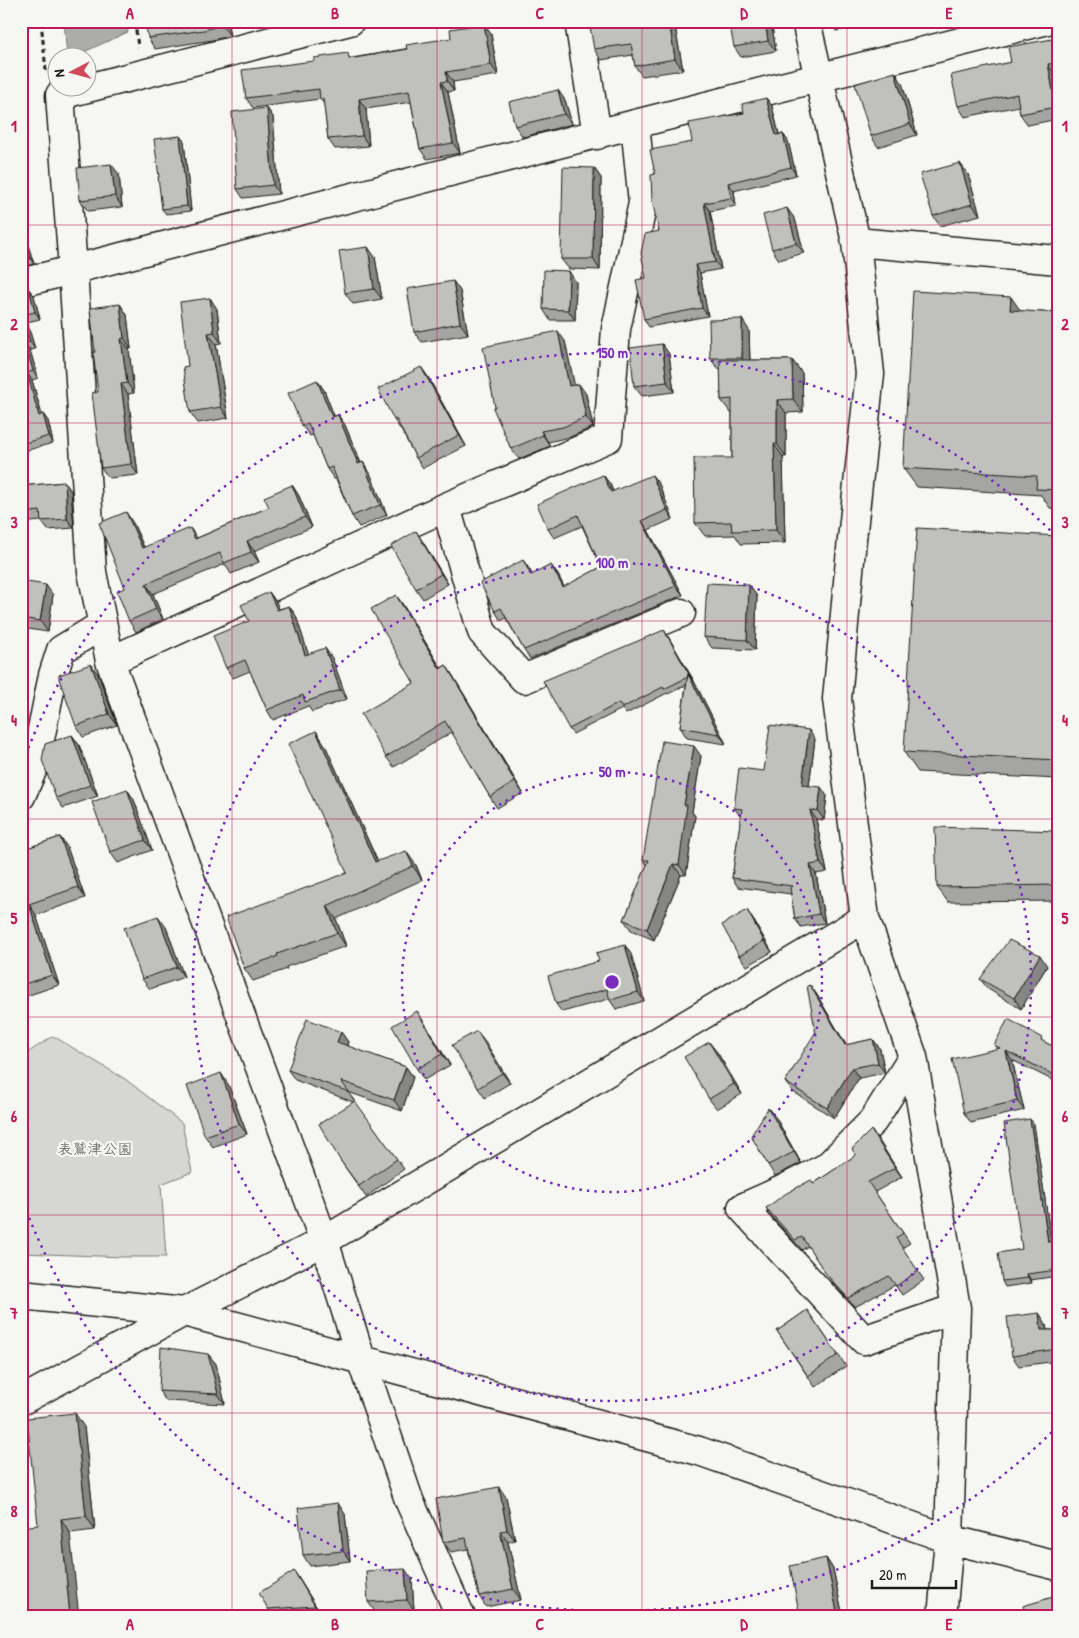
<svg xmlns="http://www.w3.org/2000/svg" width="1079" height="1638" viewBox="0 0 1079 1638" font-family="'Patrick Hand','Klee One',sans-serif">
	<rect width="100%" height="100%" fill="#f6f6f2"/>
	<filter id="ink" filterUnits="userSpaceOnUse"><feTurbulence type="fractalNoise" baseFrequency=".02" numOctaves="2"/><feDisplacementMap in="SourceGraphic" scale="10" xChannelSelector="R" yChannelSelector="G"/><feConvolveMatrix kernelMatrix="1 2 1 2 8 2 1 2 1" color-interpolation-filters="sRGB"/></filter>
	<g filter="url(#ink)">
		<!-- green -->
		<path fill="#d6d6d2" stroke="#797977" d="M 53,1036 L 125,1079 L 182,1123 L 192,1172 L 161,1184 L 166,1257 L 123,1257 L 21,1253 L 21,1057 Z"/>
		<!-- water -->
		<path fill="#acaca9" stroke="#727271" d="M 64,21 L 127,21 L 128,32 L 73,57 L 67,57 Z"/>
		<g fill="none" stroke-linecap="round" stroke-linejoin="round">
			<!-- minor casing -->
			<g stroke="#1c1c1c" stroke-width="31">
				<path id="minor" d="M 350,21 L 60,95 L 73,269 L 92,572 L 110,661 L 324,1241 L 361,1359 L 409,1500 L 461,1617
					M 579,21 L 597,135
					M 806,21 L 856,242 L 870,374 L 852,539 L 837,699 L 865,918 L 913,1057 L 956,1308 L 949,1539 L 942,1617
					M 856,242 L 1058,260
					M 21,283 L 635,124 L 1044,21
					M 446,507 L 482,632 L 524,679 L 681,613
					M 110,661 L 446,507 L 608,438 L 616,329 L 643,203 L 635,124
					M 21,796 L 35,764 L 53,675 L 61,650 L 102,625
					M 913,1057 L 873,1121 L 827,1167 L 782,1190 L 742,1208 L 864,1340 L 956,1308
					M 21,1295 L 184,1312 L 699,1451 L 949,1539 L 1058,1566
					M 21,1401 L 184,1312 L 324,1241 L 865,918"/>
			</g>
			<!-- path -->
			<path stroke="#1c1c1c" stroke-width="3" stroke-dasharray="5 4" stroke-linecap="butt" d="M 41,21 L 46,71
				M 135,21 L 138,48"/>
			<!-- minor -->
			<use href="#minor" stroke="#f6f6f2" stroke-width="28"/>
		</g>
		<!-- wall -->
		<path fill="#a5a5a3" stroke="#1c1c1c" d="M 227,21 L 230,36 L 212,40 L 155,49 L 148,38 Z
			M 674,21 L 683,70 L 642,76 L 635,66 L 633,55 L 601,60 L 594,49 Z
			M 771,21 L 776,51 L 741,57 L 734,47 Z
			M 829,21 L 870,21 L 871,25 L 836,31 Z
			M 491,34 L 498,75 L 453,82 L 454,91 L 448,92 L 460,153 L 427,159 L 420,149 L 411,102 L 366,109 L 369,146 L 335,149 L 328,139 L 324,104 L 320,99 L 253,108 L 246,98 L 352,58 Z
			M 1058,38 L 1058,74 L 1055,75 L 1058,88 L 1058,119 L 1028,125 L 1020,114 L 1019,106 L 965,117 L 958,106 L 1011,62 Z
			M 895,72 L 902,83 L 917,135 L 878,147 L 871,136 Z
			M 766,98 L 772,106 L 779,134 L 783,134 L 788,141 L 796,175 L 734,191 L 736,206 L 710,211 L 721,269 L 700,273 L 708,316 L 649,327 L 644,319 L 646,278 L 659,231 L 655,174 L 692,142 L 744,113 Z
			M 565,100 L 572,124 L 523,137 L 515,126 Z
			M 267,108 L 273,117 L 279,194 L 243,198 L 237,189 Z
			M 184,141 L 191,211 L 166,214 L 162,209 L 159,177 Z
			M 594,168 L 601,178 L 600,270 L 569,269 L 561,259 Z
			M 119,174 L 122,207 L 88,211 L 80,200 Z
			M 968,174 L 980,215 L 940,226 L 933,216 Z
			M 795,219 L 804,253 L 779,260 L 772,249 Z
			M 21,232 L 26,239 L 34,264 L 21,267 Z
			M 375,257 L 382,299 L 353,304 L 345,293 Z
			M 453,281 L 460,291 L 468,334 L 422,342 L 414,332 Z
			M 576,282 L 575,320 L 550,320 L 543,309 Z
			M 21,290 L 34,296 L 40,319 L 27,322 L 35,349 L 30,350 L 38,378 L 32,380 L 42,415 L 43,414 L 48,421 L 53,443 L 21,452 Z
			M 210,298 L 217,309 L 221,343 L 216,344 L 228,418 L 198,423 L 190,412 L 188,366 Z
			M 120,304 L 127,315 L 131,349 L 129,349 L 134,393 L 128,394 L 138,475 L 109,478 L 101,468 L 98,392 Z
			M 1021,311 L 1058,313 L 1058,509 L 1050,508 L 1041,495 L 917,487 L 903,468 Z
			M 749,330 L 750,360 L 792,360 L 802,373 L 803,412 L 786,413 L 786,457 L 783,457 L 785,543 L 741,544 L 735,535 L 705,536 L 695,523 L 732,458 L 732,413 L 731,413 L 721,400 L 721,369 L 718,369 L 710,358 Z
			M 565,341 L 574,385 L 586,394 L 593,427 L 570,437 L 548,442 L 550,446 L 519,459 L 511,449 L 495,407 Z
			M 662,344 L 669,354 L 674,392 L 642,396 L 634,386 Z
			M 421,367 L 428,377 L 466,446 L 423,468 L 416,458 L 401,430 L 394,420 Z
			M 317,380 L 324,390 L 334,416 L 338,415 L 345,425 L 361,463 L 363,462 L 370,473 L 387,515 L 359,527 L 352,516 L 336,479 L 334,479 L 327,469 L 313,435 L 310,436 L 302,426 Z
			M 603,475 L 610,484 L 613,491 L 659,484 L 673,519 L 648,530 L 683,595 L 530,659 L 524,650 L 506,618 L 501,621 L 495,611 L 523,560 L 532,575 L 551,565 L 558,575 L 564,587 L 601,567 L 582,526 L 554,538 L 548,529 Z
			M 65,482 L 71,491 L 74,528 L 48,530 L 41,521 L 21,523 L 21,486 Z
			M 292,485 L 299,496 L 312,527 L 254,551 L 259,562 L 231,574 L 225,564 L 153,594 L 163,619 L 136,632 L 129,621 L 125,588 L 133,523 L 144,547 L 197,538 L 269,507 Z
			M 1058,536 L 1058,779 L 918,772 L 904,752 Z
			M 423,542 L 448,584 L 423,599 L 416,589 Z
			M 21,581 L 53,595 L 48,632 L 21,628 Z
			M 269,592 L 276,602 L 279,609 L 289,606 L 296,616 L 308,654 L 332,658 L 347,699 L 312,712 L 308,706 L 273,720 L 267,710 L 250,671 L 233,678 L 226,668 Z
			M 396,595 L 403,605 L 441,668 L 446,665 L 453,676 L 523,793 L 497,808 L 490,797 L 452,732 L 394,767 L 386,757 L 414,683 Z
			M 757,596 L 755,650 L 712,648 L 704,637 Z
			M 664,630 L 694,681 L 726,744 L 687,738 L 680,727 L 686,685 L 668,694 L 667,693 L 626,714 L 622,709 L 573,734 L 569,729 Z
			M 98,674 L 117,725 L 83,737 L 76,726 Z
			M 316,731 L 325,745 L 378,862 L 416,865 L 422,880 L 336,919 L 346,946 L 286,967 L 287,969 L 253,981 L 244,968 L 347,873 Z
			M 72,735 L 79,745 L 98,796 L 63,808 L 56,798 Z
			M 815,739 L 809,786 L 827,796 L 824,820 L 816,819 L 827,872 L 816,874 L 825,923 L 801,927 L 795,919 L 791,894 L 738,887 L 732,878 L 741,817 L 734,808 L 764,771 Z
			M 701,756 L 692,812 L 695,816 L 686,875 L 681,875 L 654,940 L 631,930 L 624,920 L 647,865 L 643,860 Z
			M 127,789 L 134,800 L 152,850 L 118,863 L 110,852 Z
			M 1058,831 L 1058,901 L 948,902 L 937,887 Z
			M 60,837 L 67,847 L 85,898 L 36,915 L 59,985 L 23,997 L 21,994 L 21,850 Z
			M 754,921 L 772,952 L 747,966 L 739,956 Z
			M 166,927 L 184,977 L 150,989 L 142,979 Z
			M 631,954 L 644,1001 L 616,1009 L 609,999 L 562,1012 L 556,1004 Z
			M 1047,966 L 1021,1009 L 988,989 L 980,979 Z
			M 810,985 L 817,995 L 846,1045 L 873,1039 L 880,1049 L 885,1073 L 859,1078 L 834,1118 L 792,1091 L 785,1082 L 816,1034 Z
			M 424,1022 L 450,1065 L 424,1080 L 417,1069 Z
			M 341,1032 L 348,1042 L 347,1046 L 406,1067 L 413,1077 L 402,1111 L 348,1092 L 404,1169 L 366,1197 L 340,1160 L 353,1102 L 295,1080 L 288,1070 Z
			M 485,1041 L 510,1083 L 485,1098 L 478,1088 Z
			M 1044,1042 L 1058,1049 L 1058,1083 L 1012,1060 L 1024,1110 L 971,1123 L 964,1113 L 997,1049 L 994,1045 Z
			M 717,1052 L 742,1094 L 717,1109 L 709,1099 Z
			M 228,1084 L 247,1134 L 213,1147 L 205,1136 Z
			M 776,1118 L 801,1163 L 775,1176 L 768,1165 Z
			M 1034,1124 L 1051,1242 L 1058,1241 L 1058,1276 L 1031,1280 L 1032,1283 L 1005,1287 L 1002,1281 L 1022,1249 Z
			M 871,1130 L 902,1177 L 875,1192 L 910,1243 L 902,1248 L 924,1280 L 902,1295 L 895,1285 L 855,1307 L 833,1283 L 808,1246 L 802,1250 L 772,1217 L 766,1208 L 813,1184 L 856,1155 Z
			M 807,1310 L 846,1366 L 815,1387 L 777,1331 Z
			M 1039,1313 L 1046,1324 L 1047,1330 L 1058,1330 L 1058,1361 L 1019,1366 L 1012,1356 Z
			M 208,1354 L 216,1364 L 225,1404 L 166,1401 L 159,1391 Z
			M 84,1427 L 95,1530 L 70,1533 L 38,1525 Z
			M 506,1497 L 515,1540 L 508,1542 L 521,1600 L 486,1607 L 479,1596 L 468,1549 L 451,1552 L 443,1542 Z
			M 345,1514 L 350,1561 L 310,1566 L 303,1555 Z
			M 826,1558 L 833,1569 L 843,1617 L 800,1617 Z
			M 294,1571 L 301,1582 L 322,1616 L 274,1617 L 268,1609 Z
			M 412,1579 L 414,1610 L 376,1613 L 368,1602 Z"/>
		<!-- shaded-wall -->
		<path fill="#868684" stroke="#1c1c1c" d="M 222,21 L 227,21 L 230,36 L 222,25 Z
			M 669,21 L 674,21 L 683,70 L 675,59 Z
			M 765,21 L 771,21 L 776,51 L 768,41 Z
			M 484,24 L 491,34 L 498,75 L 491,65 Z
			M 1048,64 L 1055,75 L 1058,88 L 1058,109 L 1056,107 Z
			M 446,72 L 453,82 L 454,91 L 447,81 Z
			M 895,72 L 902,83 L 917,135 L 910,124 Z
			M 441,82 L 448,92 L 460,153 L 453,143 Z
			M 558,90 L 565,100 L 572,124 L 564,114 Z
			M 766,98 L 772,106 L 781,143 L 776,135 Z
			M 359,99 L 366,109 L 369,146 L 362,136 Z
			M 267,108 L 273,117 L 279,194 L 273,185 Z
			M 783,134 L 788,141 L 796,175 L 791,167 Z
			M 180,136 L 184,141 L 191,211 L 187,206 Z
			M 960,163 L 968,174 L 980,215 L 972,204 Z
			M 111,164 L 119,174 L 122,207 L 115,196 Z
			M 594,168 L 601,178 L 600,270 L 593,259 Z
			M 728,183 L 734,191 L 736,206 L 731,198 Z
			M 704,203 L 710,211 L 721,269 L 715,262 Z
			M 787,208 L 795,219 L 804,253 L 796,243 Z
			M 21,232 L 26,239 L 34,264 L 29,256 Z
			M 368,247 L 375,257 L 382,299 L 374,289 Z
			M 695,265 L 700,273 L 708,316 L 702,308 Z
			M 569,271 L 576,282 L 575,320 L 568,310 Z
			M 453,281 L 460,291 L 468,334 L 460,323 Z
			M 29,289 L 34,296 L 40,319 L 35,312 Z
			M 1011,297 L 1025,317 L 1010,310 Z
			M 210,298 L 217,309 L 221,343 L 214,332 Z
			M 120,304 L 127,315 L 131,349 L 124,338 Z
			M 22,315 L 27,322 L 35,349 L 30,342 Z
			M 742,319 L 749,330 L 750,368 L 742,358 Z
			M 558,331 L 565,341 L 577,396 L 569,386 Z
			M 208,333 L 216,344 L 228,418 L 221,407 Z
			M 121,339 L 129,349 L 134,393 L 127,383 Z
			M 25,343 L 30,350 L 38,378 L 33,371 Z
			M 662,344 L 669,354 L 674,392 L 667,382 Z
			M 792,360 L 802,373 L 803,412 L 793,399 Z
			M 421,367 L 428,377 L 466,446 L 459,435 Z
			M 27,373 L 32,380 L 44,423 L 39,416 Z
			M 317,380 L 324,390 L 339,428 L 332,417 Z
			M 121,384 L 128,394 L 138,475 L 131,464 Z
			M 579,384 L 586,394 L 593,427 L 586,417 Z
			M 777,400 L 786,413 L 786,457 L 777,444 Z
			M 43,414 L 48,421 L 53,443 L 49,436 Z
			M 338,415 L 345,425 L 365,475 L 358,464 Z
			M 541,431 L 548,442 L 550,446 L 543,435 Z
			M 774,444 L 783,457 L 785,543 L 776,530 Z
			M 363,462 L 370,473 L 387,515 L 380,505 Z
			M 603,475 L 610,484 L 617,501 L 611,492 Z
			M 652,475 L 659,484 L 673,519 L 667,510 Z
			M 65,482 L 71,491 L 74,528 L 67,519 Z
			M 292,485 L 299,496 L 312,527 L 305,517 Z
			M 126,512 L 133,523 L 149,559 L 142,548 Z
			M 642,521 L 648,530 L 683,595 L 676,586 Z
			M 190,528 L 198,539 L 195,539 Z
			M 416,531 L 423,542 L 448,584 L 441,574 Z
			M 247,541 L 254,551 L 259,562 L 251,552 Z
			M 523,560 L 530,570 L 537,585 L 531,575 Z
			M 551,565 L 558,575 L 569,597 L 563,587 Z
			M 146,584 L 153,594 L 163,619 L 156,609 Z
			M 46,585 L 53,595 L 48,632 L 40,621 Z
			M 749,585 L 757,596 L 755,650 L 747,640 Z
			M 269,592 L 276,602 L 284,620 L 277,610 Z
			M 396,595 L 403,605 L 447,679 L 440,669 Z
			M 289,606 L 296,616 L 312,665 L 305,655 Z
			M 664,630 L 668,636 L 694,681 L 690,676 Z
			M 325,648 L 332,658 L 347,699 L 340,690 Z
			M 91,664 L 98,674 L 117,725 L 109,714 Z
			M 446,665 L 453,676 L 523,793 L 515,782 Z
			M 688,674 L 696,685 L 726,744 L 719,734 Z
			M 809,730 L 815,739 L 808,794 L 802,785 Z
			M 316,731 L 325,745 L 384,876 L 375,862 Z
			M 72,735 L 79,745 L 98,796 L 90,785 Z
			M 694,746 L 701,756 L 692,812 L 695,816 L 686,875 L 679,865 L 684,805 Z
			M 821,787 L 827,796 L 824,820 L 818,811 Z
			M 127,789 L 134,800 L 152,850 L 145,840 Z
			M 810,810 L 816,819 L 827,872 L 820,863 Z
			M 60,837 L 67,847 L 85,898 L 78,887 Z
			M 406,851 L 416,865 L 422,880 L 413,866 Z
			M 673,864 L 681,875 L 654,940 L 647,929 Z
			M 810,865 L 816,874 L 825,923 L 819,914 Z
			M 29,904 L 36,915 L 59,985 L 52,975 Z
			M 327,906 L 336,919 L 346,946 L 337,933 Z
			M 747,910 L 754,921 L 772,952 L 764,941 Z
			M 158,916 L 166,927 L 184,977 L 177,967 Z
			M 625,945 L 631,954 L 644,1001 L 638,992 Z
			M 1040,955 L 1047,966 L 1021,1009 L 1014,998 Z
			M 810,985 L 817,995 L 852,1055 L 845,1045 Z
			M 417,1011 L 424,1022 L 450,1065 L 442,1054 Z
			M 477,1031 L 485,1041 L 510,1083 L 502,1073 Z
			M 341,1032 L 348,1042 L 344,1053 L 337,1042 Z
			M 873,1039 L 880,1049 L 885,1073 L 878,1063 Z
			M 709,1042 L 717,1052 L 742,1094 L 734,1084 Z
			M 1006,1051 L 1012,1060 L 1024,1110 L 1017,1101 Z
			M 406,1067 L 413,1077 L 402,1111 L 394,1100 Z
			M 852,1068 L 859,1078 L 834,1118 L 827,1108 Z
			M 221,1073 L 228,1084 L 247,1134 L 239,1124 Z
			M 768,1108 L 776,1118 L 801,1163 L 794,1152 Z
			M 1030,1119 L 1034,1124 L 1052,1247 L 1048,1242 Z
			M 871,1130 L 878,1139 L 902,1177 L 895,1168 Z
			M 1027,1274 L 1031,1280 L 1032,1283 L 1028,1278 Z
			M 1039,1313 L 1046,1324 L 1048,1341 L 1041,1330 Z
			M 208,1354 L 216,1364 L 225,1404 L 218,1394 Z
			M 75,1413 L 84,1427 L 95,1530 L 86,1516 Z
			M 499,1487 L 506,1497 L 515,1540 L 507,1530 Z
			M 338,1503 L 345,1514 L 350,1561 L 343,1551 Z
			M 61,1519 L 70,1533 L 79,1617 L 70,1617 Z
			M 500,1531 L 508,1542 L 521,1600 L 513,1589 Z
			M 826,1558 L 833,1569 L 843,1617 L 840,1617 L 837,1612 Z
			M 405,1569 L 412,1579 L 414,1610 L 407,1600 Z
			M 294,1571 L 301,1582 L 322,1616 L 315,1606 Z"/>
		<!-- building -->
		<path fill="#c0c0bd" stroke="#1c1c1c" d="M 145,21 L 222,21 L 222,25 L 204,30 L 148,38 Z
			M 589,21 L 669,21 L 675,59 L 635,66 L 631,44 L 594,49 Z
			M 729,21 L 765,21 L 768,41 L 734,47 Z
			M 484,24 L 491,65 L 446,72 L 447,81 L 441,82 L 453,143 L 420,149 L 409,91 L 359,99 L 362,136 L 328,139 L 323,98 L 320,99 L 319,89 L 246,98 L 242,70 L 314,61 L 314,58 L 348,53 L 349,59 L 407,49 L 406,45 L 451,38 L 450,29 Z
			M 1058,38 L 1058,63 L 1048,64 L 1056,107 L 1020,114 L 1017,94 L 958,106 L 951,75 L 1011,62 L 1008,47 Z
			M 895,72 L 910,124 L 871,136 L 855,84 Z
			M 558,90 L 564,114 L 515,126 L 509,102 Z
			M 766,98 L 776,135 L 783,134 L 791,167 L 728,183 L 731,198 L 704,203 L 715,262 L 695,265 L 702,308 L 644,319 L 636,280 L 646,278 L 641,253 L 645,234 L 659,231 L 652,201 L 651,175 L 655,174 L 650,150 L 692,142 L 689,123 L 744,113 L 742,104 Z
			M 267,108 L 273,185 L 237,189 L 232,112 Z
			M 180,136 L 187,206 L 162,209 L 158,177 L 159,177 L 154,139 Z
			M 1058,138 L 1058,161 L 1056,162 L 1054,139 Z
			M 960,163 L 972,204 L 933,216 L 920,174 Z
			M 111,164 L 115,196 L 80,200 L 77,168 Z
			M 563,167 L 594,168 L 593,259 L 561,259 Z
			M 787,208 L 796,243 L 772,249 L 763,215 Z
			M 21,233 L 29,256 L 21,258 Z
			M 368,247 L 374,289 L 345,293 L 339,251 Z
			M 544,270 L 569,271 L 568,310 L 543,309 Z
			M 453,281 L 460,323 L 414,332 L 407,289 Z
			M 29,289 L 35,312 L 22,315 L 30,342 L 25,343 L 33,371 L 27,373 L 39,416 L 43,414 L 49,436 L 21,444 L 21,290 Z
			M 913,291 L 1011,297 L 1010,310 L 1058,313 L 1058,490 L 1036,489 L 1037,476 L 903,468 Z
			M 210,298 L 214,332 L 208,333 L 221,407 L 190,412 L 183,367 L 188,366 L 180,302 Z
			M 120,304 L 124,338 L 121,339 L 127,383 L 121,384 L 131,464 L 101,468 L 92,393 L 98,392 L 93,352 L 95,352 L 90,308 Z
			M 742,319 L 742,358 L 710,358 L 709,320 Z
			M 558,331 L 569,386 L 579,384 L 586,417 L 563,427 L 541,431 L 543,435 L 511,449 L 493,408 L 495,407 L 483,347 Z
			M 662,344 L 667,382 L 634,386 L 630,348 Z
			M 720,360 L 792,360 L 793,399 L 777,400 L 777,444 L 774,444 L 776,530 L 732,531 L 731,522 L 695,523 L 694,458 L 732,458 L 732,399 L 721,400 Z
			M 421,367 L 459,435 L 416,458 L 396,419 L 394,420 L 378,389 Z
			M 317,380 L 332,417 L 338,415 L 358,464 L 363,462 L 380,505 L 352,516 L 332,467 L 327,469 L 308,423 L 302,426 L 288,393 Z
			M 603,475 L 611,492 L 652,475 L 667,510 L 642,521 L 676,586 L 524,650 L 501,608 L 495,611 L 480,583 L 523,560 L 531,575 L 551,565 L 563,587 L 601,567 L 578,515 L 548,529 L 537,504 Z
			M 65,482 L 67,519 L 41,521 L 40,511 L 21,513 L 21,486 Z
			M 292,485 L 305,517 L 247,541 L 251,552 L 224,563 L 220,553 L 146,584 L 156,609 L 129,621 L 117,591 L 125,588 L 99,523 L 126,512 L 142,548 L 190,528 L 195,539 L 269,507 L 264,497 Z
			M 917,528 L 1058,536 L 1058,760 L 904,752 Z
			M 416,531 L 441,574 L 416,589 L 391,546 Z
			M 21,581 L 46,585 L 40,621 L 21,618 Z
			M 707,583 L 749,585 L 747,640 L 704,637 Z
			M 269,592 L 277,610 L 289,606 L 305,655 L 325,648 L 340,690 L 305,702 L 303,695 L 267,710 L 245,660 L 226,668 L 213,636 L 249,621 L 241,605 Z
			M 396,595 L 440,669 L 446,665 L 515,782 L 490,797 L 445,721 L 386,757 L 361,714 L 414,683 L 371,609 Z
			M 664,630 L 690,676 L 689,676 L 688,674 L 688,677 L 664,689 L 663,687 L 622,708 L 619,703 L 569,729 L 543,681 Z
			M 91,664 L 109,714 L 76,726 L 59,679 L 59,675 Z
			M 688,674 L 719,734 L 680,727 Z
			M 770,725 L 809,730 L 802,785 L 821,787 L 818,811 L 810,810 L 820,863 L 810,865 L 819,914 L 795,919 L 790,888 L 792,886 L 732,878 L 742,809 L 734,808 L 739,768 L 764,771 Z
			M 316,731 L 375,862 L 406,851 L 413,866 L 327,906 L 337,933 L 277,954 L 278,956 L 244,968 L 226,917 L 347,873 L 288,744 Z
			M 72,735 L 90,785 L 56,798 L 42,760 L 45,744 Z
			M 662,741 L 694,746 L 684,805 L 687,805 L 679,865 L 673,864 L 647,929 L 624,920 L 649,860 L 643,860 Z
			M 127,789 L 145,840 L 110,852 L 92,802 Z
			M 935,827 L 1058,831 L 1058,885 L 937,887 Z
			M 60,837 L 78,887 L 29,904 L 52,975 L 21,985 L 21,850 Z
			M 747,910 L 764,941 L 739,956 L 722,925 Z
			M 158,916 L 177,967 L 142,979 L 124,928 Z
			M 1009,940 L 1040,955 L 1014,998 L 980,979 Z
			M 625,945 L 638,992 L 610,1000 L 607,989 L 556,1004 L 548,976 L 599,961 L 596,953 Z
			M 810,985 L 845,1045 L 873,1039 L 878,1063 L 852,1068 L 827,1108 L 785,1082 L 815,1033 L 816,1034 L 807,986 Z
			M 417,1011 L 442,1054 L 417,1069 L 392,1026 Z
			M 307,1019 L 341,1032 L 337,1042 L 406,1067 L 394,1100 L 341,1081 L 349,1092 L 288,1070 Z
			M 1008,1019 L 1042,1038 L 1041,1040 L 1058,1049 L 1058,1077 L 1006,1051 L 1017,1101 L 964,1113 L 952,1059 L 1000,1048 L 994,1045 Z
			M 477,1031 L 502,1073 L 478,1088 L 452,1045 Z
			M 709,1042 L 734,1084 L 709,1099 L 684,1057 Z
			M 221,1073 L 239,1124 L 205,1136 L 187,1086 Z
			M 355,1101 L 397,1159 L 359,1186 L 340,1160 L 319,1124 Z
			M 768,1108 L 794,1152 L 768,1165 L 751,1136 Z
			M 1030,1119 L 1048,1242 L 1058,1241 L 1058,1270 L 1027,1274 L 1028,1278 L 1002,1281 L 998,1253 L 1022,1249 L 1004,1123 Z
			M 871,1130 L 895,1168 L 868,1182 L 903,1233 L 896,1238 L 918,1271 L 896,1286 L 889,1276 L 848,1298 L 826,1274 L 802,1237 L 795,1240 L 766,1208 L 785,1194 L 811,1180 L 813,1184 L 856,1155 L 852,1149 Z
			M 807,1310 L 838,1355 L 808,1376 L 777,1331 Z
			M 1039,1313 L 1041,1330 L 1058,1330 L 1058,1349 L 1012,1356 L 1007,1317 Z
			M 161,1347 L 208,1354 L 218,1394 L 159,1391 Z
			M 75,1413 L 86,1516 L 61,1519 L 70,1617 L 25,1617 L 21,1586 L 21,1527 L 38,1525 L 27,1418 Z
			M 499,1487 L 507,1530 L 500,1531 L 513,1589 L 479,1596 L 466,1538 L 443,1542 L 436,1499 Z
			M 338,1503 L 343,1551 L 303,1555 L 298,1508 Z
			M 826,1558 L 837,1612 L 816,1617 L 800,1617 L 790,1566 Z
			M 405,1569 L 407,1600 L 368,1602 L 366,1571 Z
			M 294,1571 L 315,1606 L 268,1609 L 259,1593 Z
			M 1056,1596 L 1058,1601 L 1058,1617 L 1027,1617 L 1023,1606 Z"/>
	</g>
	<!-- grid -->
	<path fill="none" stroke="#c2185b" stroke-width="1" stroke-opacity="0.55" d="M 232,21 L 232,1617M 437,21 L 437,1617M 642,21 L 642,1617M 847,21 L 847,1617M 21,225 L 1058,225M 21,423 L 1058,423M 21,621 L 1058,621M 21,819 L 1058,819M 21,1017 L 1058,1017M 21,1215 L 1058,1215M 21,1413 L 1058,1413"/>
	<!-- distance rings -->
	<g fill="none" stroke="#7b2cbf" stroke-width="2.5" stroke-dasharray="2.5 5">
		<circle cx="612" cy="982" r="210"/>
		<circle cx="612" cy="982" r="419"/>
		<path d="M1057 1427A629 629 0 0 1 23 1202M23 762A629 629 0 0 1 1057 537"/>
	</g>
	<g text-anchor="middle" stroke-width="4.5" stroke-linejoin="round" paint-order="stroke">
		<!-- park labels -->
		<g font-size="15" fill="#545453" stroke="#f6f6f2">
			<text x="95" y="1154">表鷲津公園</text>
		</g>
	</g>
	<circle cx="612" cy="982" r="8" fill="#7b2cbf" stroke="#f6f6f2" stroke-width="2.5"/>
	<g font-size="15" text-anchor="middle" font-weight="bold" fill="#7b2cbf" stroke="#f6f6f2" stroke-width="4.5" stroke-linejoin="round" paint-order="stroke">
		<text x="612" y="358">150 m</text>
		<text x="612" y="568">100 m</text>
		<text x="612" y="777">50 m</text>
	</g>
	<!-- margin -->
	<rect width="1079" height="1638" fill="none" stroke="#f6f6f2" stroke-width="55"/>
	<!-- north arrow -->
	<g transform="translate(72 72) rotate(264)"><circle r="24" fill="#f6f6f2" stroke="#9f9f9c"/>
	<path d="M0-4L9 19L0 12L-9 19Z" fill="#d1495b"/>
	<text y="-8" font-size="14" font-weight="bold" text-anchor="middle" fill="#1c1c1c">N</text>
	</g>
	<!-- scale -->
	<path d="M872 1580v8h84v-8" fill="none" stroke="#1c1c1c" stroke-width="2.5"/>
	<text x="879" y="1580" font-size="15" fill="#1c1c1c" stroke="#f6f6f2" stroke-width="4" paint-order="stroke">20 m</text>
	<rect x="28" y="28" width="1024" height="1582" fill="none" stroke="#c2185b" stroke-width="2"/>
	<g font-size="16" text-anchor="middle" font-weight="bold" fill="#c2185b">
		<text x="130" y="19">A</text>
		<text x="335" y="19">B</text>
		<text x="540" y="19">C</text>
		<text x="744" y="19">D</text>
		<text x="949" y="19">E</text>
		<text x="14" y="132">1</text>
		<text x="1065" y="132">1</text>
		<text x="14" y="330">2</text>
		<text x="1065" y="330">2</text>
		<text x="14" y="528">3</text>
		<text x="1065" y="528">3</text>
		<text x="14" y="726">4</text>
		<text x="1065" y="726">4</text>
		<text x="14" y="924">5</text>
		<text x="1065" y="924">5</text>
		<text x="14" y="1122">6</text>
		<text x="1065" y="1122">6</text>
		<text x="14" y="1319">7</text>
		<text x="1065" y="1319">7</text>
		<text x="14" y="1517">8</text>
		<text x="1065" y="1517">8</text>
		<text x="130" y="1630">A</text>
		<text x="335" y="1630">B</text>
		<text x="540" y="1630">C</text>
		<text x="744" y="1630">D</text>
		<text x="949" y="1630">E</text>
	</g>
</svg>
